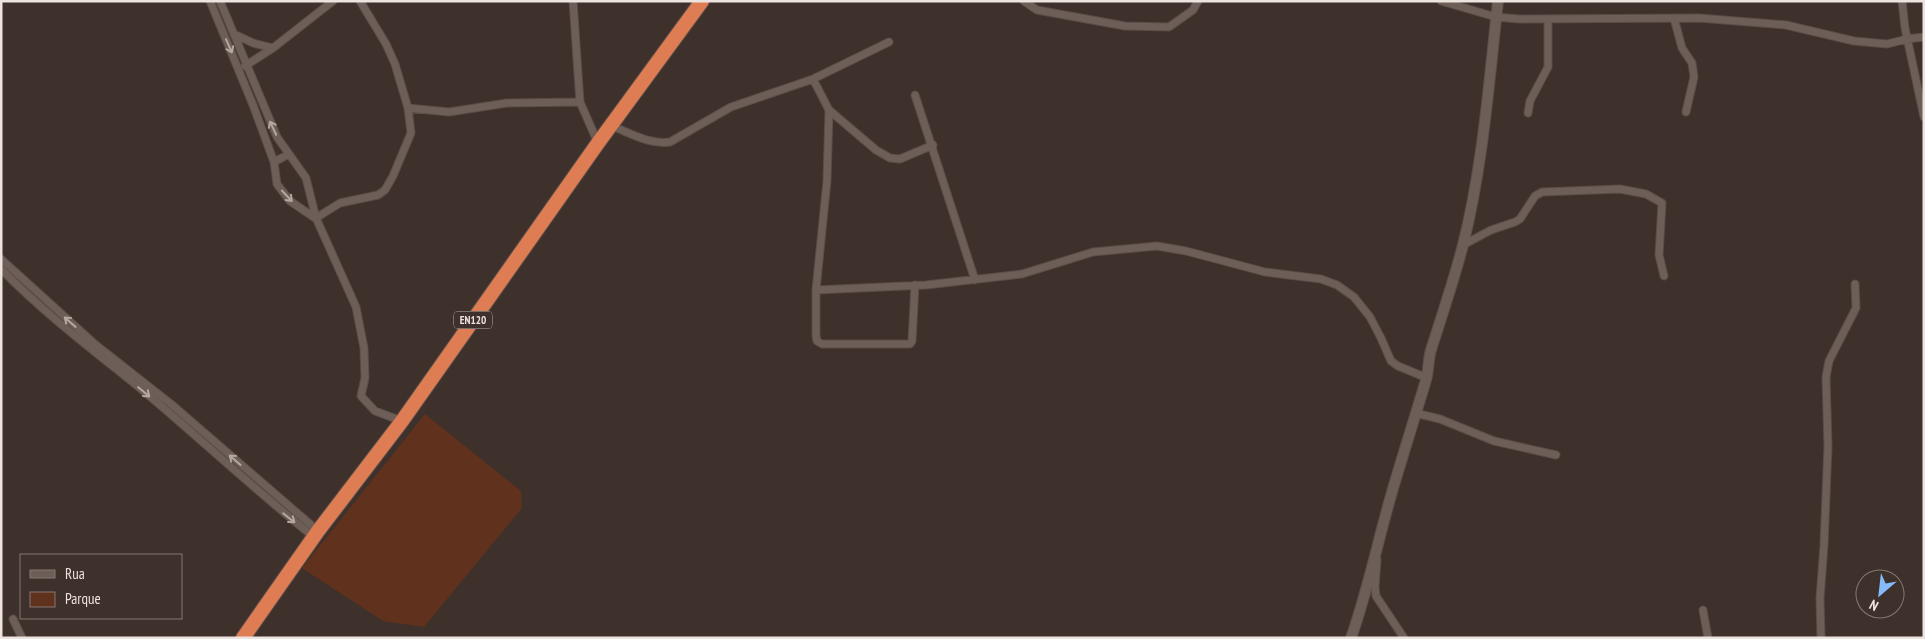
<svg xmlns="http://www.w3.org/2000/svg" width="1925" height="639" viewBox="0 0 1925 639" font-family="'PT Sans Narrow',sans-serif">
	<rect width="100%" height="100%" fill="#3e302a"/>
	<!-- green -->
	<path fill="#60321d" d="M 425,414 L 521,491 L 522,508 L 424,627 L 383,621 L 302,568 Z"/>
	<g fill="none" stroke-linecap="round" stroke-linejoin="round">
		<!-- street casing -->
		<g stroke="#594d48" stroke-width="9">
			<path id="street" d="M 210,1 L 253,105 L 274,162 L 277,184 L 290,201 L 315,218
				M 220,1 L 277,137 L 306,178 L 316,218 L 356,307 L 364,348 L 365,378 L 361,396 L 375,411 L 402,421
				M 360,1 L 386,44 L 395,64 L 408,108 L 449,112 L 507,103 L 580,102
				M 573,1 L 580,102 L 598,143
				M 1024,1 L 1037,10 L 1125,26 L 1169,27 L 1193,10 L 1198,1
				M 1441,1 L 1496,17 L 1519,19 L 1699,18 L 1786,25 L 1854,41 L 1887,44 L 1907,39 L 1924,37
				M 1902,1 L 1905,28 L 1924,117
				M 1674,18 L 1682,48 L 1692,63 L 1694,77 L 1686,112
				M 234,34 L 253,43 L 273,48
				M 245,66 L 273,48 L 333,1
				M 813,79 L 829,110 L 876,150 L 890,158 L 900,159 L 933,145
				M 915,95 L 975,280
				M 829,110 L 827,181 L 816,290 L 816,336 L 817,341 L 822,344 L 910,344 L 912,341 L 915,285
				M 1528,113 L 1530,101 L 1548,67 L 1548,20
				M 612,126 C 630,133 650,145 670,142 L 731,107 L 813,79 L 889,42
				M 274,162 L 289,154
				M 316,218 L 340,203 L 378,195 L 385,190 L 393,176 L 411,133 L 408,108
				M 1463,245 L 1491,230 L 1515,222 L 1520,219 L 1535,196 L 1542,192 L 1620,189 L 1646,194 L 1662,203 L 1659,255 L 1664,276
				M 1,259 L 96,345 L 171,404 L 318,531
				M 1,269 C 46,315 97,353 146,393 C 203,441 256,491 314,537
				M 816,290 L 926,285 L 1022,274 L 1093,252 L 1157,246 L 1186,251 L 1265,272 L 1321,279 L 1337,285 L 1354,297 L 1370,317 L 1381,338 L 1391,361 L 1398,366 L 1427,378
				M 1415,413 L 1440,419 L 1494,441 L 1556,455
				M 1377,560 L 1375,587 L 1376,596 L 1404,638
				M 1703,610 L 1708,638
				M 13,619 L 22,638
				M 1821,638 L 1820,598 L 1824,545 L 1828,446 L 1826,377 L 1829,361 L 1856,308 L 1855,284"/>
		</g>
		<!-- secondary casing -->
		<g stroke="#594d48" stroke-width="12">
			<path id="secondary" d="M 1351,638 C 1368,590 1378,540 1392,492 C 1403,454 1415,417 1426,380 C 1429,370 1428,359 1431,350 C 1442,315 1454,280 1463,245 C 1483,165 1489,82 1498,1"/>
		</g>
		<!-- highway casing -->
		<g stroke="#594d48" stroke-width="16">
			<path id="highway" d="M 243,638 L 318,531 L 402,421 L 598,143 L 702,1"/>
		</g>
		<!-- street -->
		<use href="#street" stroke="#6e5e58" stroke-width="7"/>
		<!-- secondary -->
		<use href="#secondary" stroke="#6e5e58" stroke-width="10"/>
		<!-- highway -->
		<use href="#highway" stroke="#de7d53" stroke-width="14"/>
	</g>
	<!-- one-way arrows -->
	<defs><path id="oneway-shaft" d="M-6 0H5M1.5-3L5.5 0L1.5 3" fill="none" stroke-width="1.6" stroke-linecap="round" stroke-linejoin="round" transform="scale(1.25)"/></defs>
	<g stroke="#b4a8a3">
		<use href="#oneway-shaft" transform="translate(229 46) rotate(66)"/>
		<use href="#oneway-shaft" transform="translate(273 128) rotate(-115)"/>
		<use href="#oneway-shaft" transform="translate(287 196) rotate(47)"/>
		<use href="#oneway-shaft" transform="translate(70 322) rotate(-139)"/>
		<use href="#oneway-shaft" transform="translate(144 392) rotate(40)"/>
		<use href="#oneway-shaft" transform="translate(235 460) rotate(-139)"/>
		<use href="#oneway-shaft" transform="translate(289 518) rotate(39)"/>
	</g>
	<g text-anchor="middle" stroke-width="5" stroke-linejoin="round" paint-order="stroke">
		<!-- shield labels -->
		<rect fill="#3e302a" stroke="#b8aea9" stroke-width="1" x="454" y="311.5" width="38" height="17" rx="4"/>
		<g font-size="11" font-weight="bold" fill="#ede4e0">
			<text x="473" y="324">EN120</text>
		</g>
	</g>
	<!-- border -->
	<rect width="1925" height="639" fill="none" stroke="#ede4e0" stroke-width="5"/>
	<!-- legend -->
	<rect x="20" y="554" width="162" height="65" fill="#3e302a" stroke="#847873"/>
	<rect x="30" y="570" width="25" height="8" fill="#6e5e58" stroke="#847873"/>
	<text x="65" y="579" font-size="15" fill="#ede4e0">Rua</text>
	<rect x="30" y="592" width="25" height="15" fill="#60321d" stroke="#847873"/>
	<text x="65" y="604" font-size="15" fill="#ede4e0">Parque</text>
	<!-- north arrow -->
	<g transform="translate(1880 594) rotate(208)"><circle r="24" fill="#3e302a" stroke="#847873"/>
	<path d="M0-4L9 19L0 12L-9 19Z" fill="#86bbfb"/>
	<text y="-8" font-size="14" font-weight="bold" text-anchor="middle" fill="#ede4e0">N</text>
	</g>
</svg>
